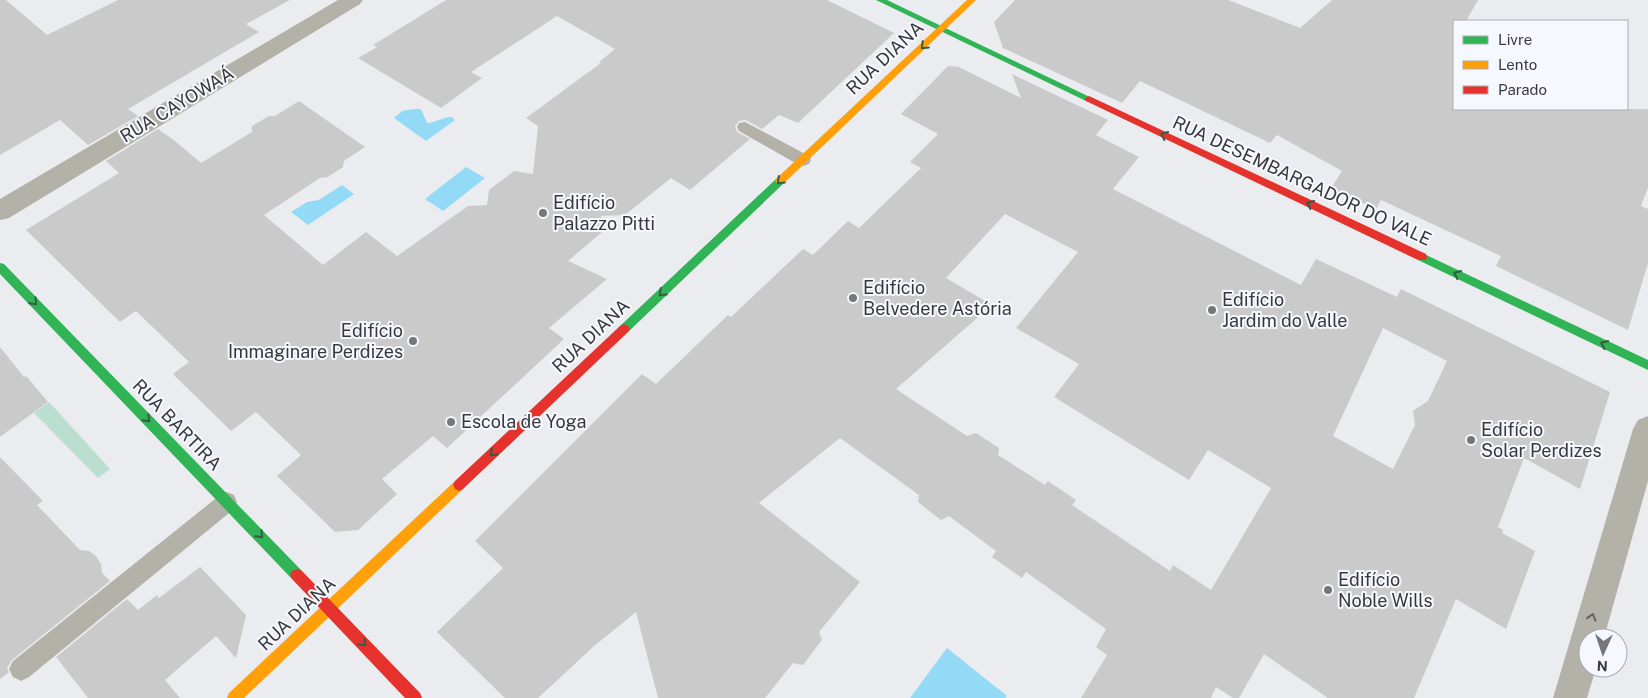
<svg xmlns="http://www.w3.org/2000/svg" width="1648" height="698" viewBox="0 0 1648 698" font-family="'Public Sans',sans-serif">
	<rect width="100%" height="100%" fill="#eaecf0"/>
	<!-- green -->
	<path fill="#badfd0" d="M 49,402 L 110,469 L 98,478 L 34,413 Z"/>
	<!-- water -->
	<path fill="#93daf6" d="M 414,109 L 421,109 L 427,123 C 436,123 442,117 452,117 L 455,120 L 426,141 L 394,118 L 402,111 Z
		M 466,167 L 485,178 L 443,211 L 425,199 Z
		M 342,185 L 354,194 L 308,225 L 291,212 L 307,202 L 319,200 Z
		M 947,648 L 1007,696 L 1005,698 L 910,698 Z"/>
	<!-- building -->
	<path fill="#cbcacb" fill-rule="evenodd" d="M 0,0 L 6,0 L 47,35 L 118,0 L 290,0 L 246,24 L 259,32 L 128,109 L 138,116 L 88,145 L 60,120 L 0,155 Z
		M 446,0 L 827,0 L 894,33 L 798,123 L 779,115 L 762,129 L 746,120 L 739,121 L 735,126 L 737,132 L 750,139 L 690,190 L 671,178 L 625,215 L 601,216 L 602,232 L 568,261 L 607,279 L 549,328 L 564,339 L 447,448 L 433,436 L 382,479 L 397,494 L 358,530 L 335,532 L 277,476 L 301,455 L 256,412 L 231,431 L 173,374 L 189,362 L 136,311 L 120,322 L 26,230 L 119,173 L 106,161 L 158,129 L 175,141 L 201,163 L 252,132 L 252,126 L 269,116 L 275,116 L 299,101 L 365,147 L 344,161 L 343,167 L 328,177 L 320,178 L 264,215 L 323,265 L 366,232 L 397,256 L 468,206 L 487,205 L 489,190 L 514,171 L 533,174 L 538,126 L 526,118 L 601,63 L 599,62 L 615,49 L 557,16 L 471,72 L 482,78 L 441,108 L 358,58 L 377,47 L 373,45 Z
		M 1015,0 L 1228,0 L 1300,28 L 1332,0 L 1478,0 L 1466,21 L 1454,21 L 1454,109 L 1648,109 L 1648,188 L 1641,206 L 1648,209 L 1648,263 L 1628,330 L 1496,266 L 1501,256 L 1381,200 L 1376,209 L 1331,188 L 1342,171 L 1277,135 L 1270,143 L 1140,81 L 1122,103 L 1003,48 L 994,22 Z
		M 948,66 L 959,67 L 1021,98 L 1012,74 L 1108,120 L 1096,135 L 1139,157 L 1113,189 L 1301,285 L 1316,259 L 1397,297 L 1401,289 L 1610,392 L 1580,489 L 1524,458 L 1498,527 L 1503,530 L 1502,533 L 1535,551 L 1506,629 L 1456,599 L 1414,698 L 1328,698 L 1264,654 L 1239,698 L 1233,698 L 1216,687 L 1211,698 L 1081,698 L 1107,655 L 1096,647 L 1106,629 L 1026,572 L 1022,578 L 992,557 L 996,551 L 949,516 L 941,520 L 918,502 L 919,495 L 840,438 L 759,503 L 860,582 L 819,632 L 822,640 L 803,665 L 793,663 L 765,698 L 658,698 L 636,612 L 593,647 L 538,698 L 505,698 L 437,632 L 503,568 L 475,541 L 642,374 L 656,384 L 728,315 L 731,317 L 803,249 L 813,255 L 848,221 L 859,228 L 921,168 L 910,162 L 938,134 L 901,114 ZM 1005,214 L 1078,252 L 1016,328 L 1079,364 L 1054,397 L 1189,480 L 1208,450 L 1271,488 L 1211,590 L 1173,565 L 1170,571 L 1072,505 L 1076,500 L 1048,481 L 1045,485 L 998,455 L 999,448 L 976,433 L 967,436 L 896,389 L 992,305 L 946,278 ZM 1383,328 L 1447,361 L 1428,401 L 1413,411 L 1415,425 L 1393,469 L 1333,436 Z
		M 0,347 L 24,377 L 26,376 L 48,402 L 0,437 Z
		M 0,457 L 43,501 L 37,505 L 80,550 L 89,551 L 96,556 L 101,564 L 102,573 L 110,581 L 12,660 L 7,668 L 9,672 L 0,679 Z
		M 200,567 L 246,615 L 236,658 L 216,636 L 165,680 L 180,698 L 88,698 L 56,657 L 127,599 L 138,610 L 157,595 L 159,598 Z"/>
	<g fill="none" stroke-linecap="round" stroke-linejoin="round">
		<!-- lane -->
		<path fill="#b4b2a8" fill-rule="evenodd" d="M 745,122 L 809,156 L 811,160 L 809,164 L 803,166 L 797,164 L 739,131 L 737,127 L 739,123 Z
			M 227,492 L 234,495 L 237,502 L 234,509 L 29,677 L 21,681 L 13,677 L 9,669 L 13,661 L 220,495 Z"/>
		<!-- street -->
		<path fill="#b4b2a8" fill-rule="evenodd" d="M 338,0 L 363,0 L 360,4 L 9,218 L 0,220 L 0,199 Z
			M 1648,416 L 1648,481 L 1604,638 L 1588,638 L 1588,668 L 1596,668 L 1587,698 L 1553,698 L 1633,429 L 1638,420 Z"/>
		<!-- fast -->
		<path fill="#30b455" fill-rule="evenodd" d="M 876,0 L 887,0 L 1094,99 L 1089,102 L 1086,101 Z
			M 780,177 L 783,178 L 785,181 L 783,184 L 628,332 L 620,332 L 618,329 L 620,326 L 777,178 Z
			M 1422,253 L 1648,360 L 1648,370 L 1418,260 L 1417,257 Z
			M 0,263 L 4,264 L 302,571 L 304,575 L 302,579 L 297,581 L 292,579 L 0,274 Z"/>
		<!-- slow -->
		<path fill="#ff9f0a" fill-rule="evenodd" d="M 967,0 L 976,0 L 783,184 L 777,184 L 775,181 L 777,178 Z
			M 459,479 L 463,481 L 465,485 L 463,489 L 244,698 L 227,698 L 229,693 L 455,481 Z"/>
		<!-- jam -->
		<path fill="#e5322d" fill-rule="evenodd" d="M 1089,96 L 1426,254 L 1427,257 L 1426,260 L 1418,260 L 1086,101 L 1084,99 Z
			M 624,324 L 628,326 L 630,329 L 628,332 L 463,489 L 459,491 L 455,489 L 453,485 L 455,481 L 620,326 Z
			M 297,569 L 302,571 L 420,693 L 422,698 L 405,698 L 292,579 L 290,575 L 292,571 Z"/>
	</g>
	<!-- one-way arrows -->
	<defs><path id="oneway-chevron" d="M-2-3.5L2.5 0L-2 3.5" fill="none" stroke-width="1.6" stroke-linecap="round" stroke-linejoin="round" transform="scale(1.25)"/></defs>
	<g stroke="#355d43">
		<use href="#oneway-chevron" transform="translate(924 46) rotate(136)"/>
		<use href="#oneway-chevron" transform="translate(1164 135) rotate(-155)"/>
		<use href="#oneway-chevron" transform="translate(780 181) rotate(137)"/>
		<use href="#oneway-chevron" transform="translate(1310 204) rotate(-155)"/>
		<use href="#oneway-chevron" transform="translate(1457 274) rotate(-155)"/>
		<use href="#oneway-chevron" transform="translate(662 293) rotate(137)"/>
		<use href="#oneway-chevron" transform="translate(34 302) rotate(46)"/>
		<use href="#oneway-chevron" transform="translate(1604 344) rotate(-155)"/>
		<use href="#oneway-chevron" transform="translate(147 419) rotate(46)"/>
		<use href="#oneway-chevron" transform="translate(493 453) rotate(137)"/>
		<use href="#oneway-chevron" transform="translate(260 535) rotate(46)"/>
		<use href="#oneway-chevron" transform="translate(363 643) rotate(47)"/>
	</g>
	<use stroke="#636361" href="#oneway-chevron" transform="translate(1592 617) rotate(-73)"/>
	<!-- markers -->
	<g fill="#76777a" stroke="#f5f8fe" stroke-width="2">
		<circle cx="543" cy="213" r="5"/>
		<circle cx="853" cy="298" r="5"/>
		<circle cx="1212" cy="310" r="5"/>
		<circle cx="413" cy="341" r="5"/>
		<circle cx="451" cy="422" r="5"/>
		<circle cx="1471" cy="440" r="5"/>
		<circle cx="1328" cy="590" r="5"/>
	</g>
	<g text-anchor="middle" stroke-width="4" stroke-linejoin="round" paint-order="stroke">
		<!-- street labels -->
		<g font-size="18" fill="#37383b" stroke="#f5f8fe">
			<text transform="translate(885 58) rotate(-43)" y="6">RUA DIANA</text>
			<text transform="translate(177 105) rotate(-31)" y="6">RUA CAYOWAÁ</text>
			<text transform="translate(1302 181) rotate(25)" y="6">RUA DESEMBARGADOR DO VALE</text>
			<text transform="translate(591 336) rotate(-43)" y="6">RUA DIANA</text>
			<text transform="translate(177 425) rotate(46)" y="6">RUA BARTIRA</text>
			<text transform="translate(297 614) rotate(-43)" y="6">RUA DIANA</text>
		</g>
		<!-- poi labels -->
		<g font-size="18" fill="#37383b" stroke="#f5f8fe" text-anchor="start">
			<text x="553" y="209">Edifício<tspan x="553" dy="21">Palazzo Pitti</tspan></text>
			<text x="863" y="294">Edifício<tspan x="863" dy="21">Belvedere Astória</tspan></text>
			<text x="1222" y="306">Edifício<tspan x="1222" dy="21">Jardim do Valle</tspan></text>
			<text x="403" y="337" text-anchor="end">Edifício<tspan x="403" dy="21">Immaginare Perdizes</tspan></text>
			<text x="461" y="428">Escola de Yoga</text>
			<text x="1481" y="436">Edifício<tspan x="1481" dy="21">Solar Perdizes</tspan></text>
			<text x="1338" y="586">Edifício<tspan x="1338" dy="21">Noble Wills</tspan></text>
		</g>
	</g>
	<!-- legend -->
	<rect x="1453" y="20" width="175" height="90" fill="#f5f8fe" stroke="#a9abb0"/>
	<rect x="1463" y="36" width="25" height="8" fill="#30b455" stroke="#a9abb0"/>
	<text x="1498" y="45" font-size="15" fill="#37383b">Livre</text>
	<rect x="1463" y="61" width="25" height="8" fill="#ff9f0a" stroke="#a9abb0"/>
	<text x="1498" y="70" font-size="15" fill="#37383b">Lento</text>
	<rect x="1463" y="86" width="25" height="8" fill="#e5322d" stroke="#a9abb0"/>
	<text x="1498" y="95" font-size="15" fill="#37383b">Parado</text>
	<!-- north arrow -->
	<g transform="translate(1603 653) rotate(183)"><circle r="24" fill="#f5f8fe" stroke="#a9abb0"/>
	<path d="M0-4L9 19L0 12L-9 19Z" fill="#76777a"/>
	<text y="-8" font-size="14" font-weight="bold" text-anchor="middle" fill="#37383b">N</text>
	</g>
</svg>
